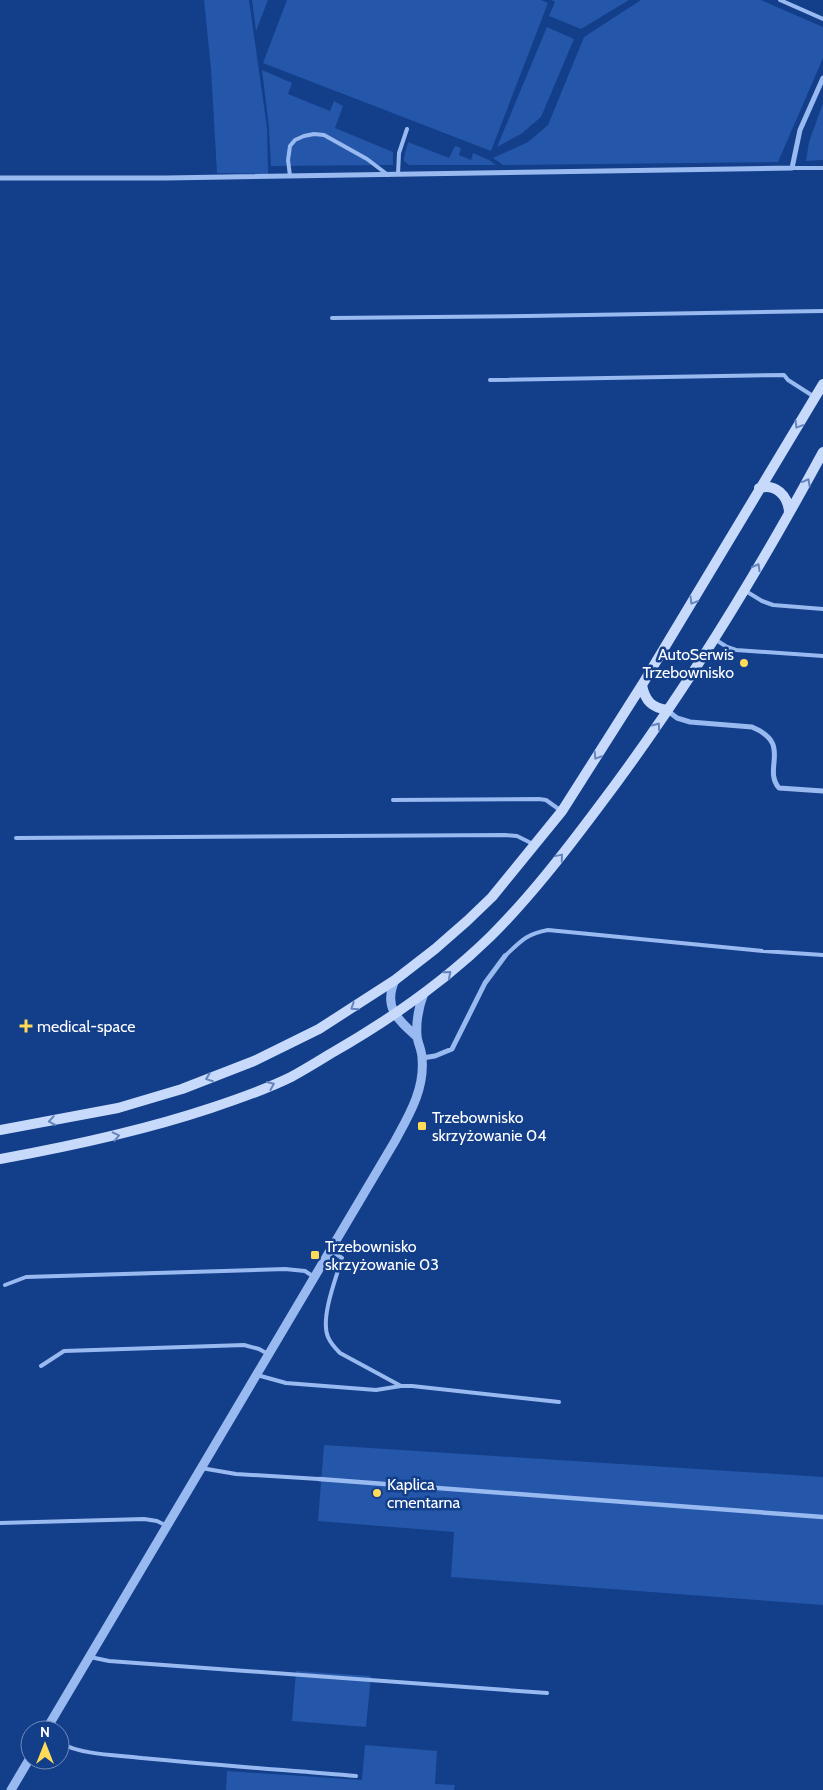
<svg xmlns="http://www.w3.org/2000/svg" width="823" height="1790" viewBox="0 0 823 1790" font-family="Cabin,sans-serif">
	<rect width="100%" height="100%" fill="#133e8a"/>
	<!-- green -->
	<path fill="#2456a9" d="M 204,0 L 249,0 L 267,128 L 268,174 L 217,173 L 211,69 Z
		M 252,0 L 268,0 L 256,31 Z
		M 287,0 L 541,0 L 548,3 L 491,151 L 263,63 Z
		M 552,0 L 629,0 L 581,29 L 549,16 L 555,2 Z
		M 641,0 L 761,0 L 823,27 L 823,58 L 778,162 L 503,165 L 493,158 L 528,142 L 548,125 L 584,37 Z
		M 547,27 L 574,39 L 541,117 L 521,134 L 497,147 Z
		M 262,70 L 292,83 L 288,94 L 330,111 L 334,101 L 343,106 L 335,128 L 393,152 L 393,165 L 271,166 L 269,127 Z
		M 823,103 L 823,160 L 806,161 L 809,142 Z
		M 408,142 L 449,158 L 455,146 L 461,148 L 459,155 L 471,160 L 473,153 L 489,160 L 496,165 L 409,165 L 404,161 L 404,158 Z
		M 324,1445 L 823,1477 L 823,1605 L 451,1577 L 454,1532 L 318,1521 Z
		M 296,1671 L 371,1676 L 366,1727 L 292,1721 Z
		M 365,1745 L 437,1751 L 435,1784 L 455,1785 L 454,1790 L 226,1790 L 227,1771 L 362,1780 Z"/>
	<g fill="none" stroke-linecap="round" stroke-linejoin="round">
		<!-- service -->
		<path stroke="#99baf0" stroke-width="4" d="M 780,0 L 823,19
			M 792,168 L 823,168
			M 398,174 L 399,153 L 407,129
			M 290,176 L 288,160 L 290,146 L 295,140 L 304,136 L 314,134 L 324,135 L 367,159 L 388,175
			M 332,318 L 527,316 L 823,311
			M 490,380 L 784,375 L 788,380 L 813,396
			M 744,590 L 762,601 L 773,605 L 823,609
			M 716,640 L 727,647 L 736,650 L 823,656
			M 393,800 L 539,799 L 546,800 L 560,810
			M 16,838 L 505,835 L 517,836 L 533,844
			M 505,956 C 521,941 526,934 548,930 L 763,951 L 823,955
			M 330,1250 L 342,1258 C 336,1278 320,1318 328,1337 C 331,1344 335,1348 340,1353 L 401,1386
			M 5,1285 L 26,1277 L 285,1269 L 305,1271 L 314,1277
			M 41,1366 L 64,1351 L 244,1345 L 259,1349 L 268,1354
			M 257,1375 L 286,1383 L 376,1390 L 401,1386 L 412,1386 L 559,1402
			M 201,1468 L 236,1474 L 319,1479
			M 0,1523 L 144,1519 L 157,1521 L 167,1526
			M 90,1657 L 109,1661 L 547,1693
			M 60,1743 C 82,1755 117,1755 142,1758 C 214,1765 285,1770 356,1776"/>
		<!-- pedestrian -->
		<path stroke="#99baf0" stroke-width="4.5" d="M 319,1479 L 823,1517"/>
		<!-- minor -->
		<path stroke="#99baf0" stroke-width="5" d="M 0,178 L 166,178 L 792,168 L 800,130 L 823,78
			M 668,711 L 677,718 L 690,722 L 752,727 C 793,744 762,768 779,788 L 823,791
			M 422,1058 L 435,1056 L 452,1049 L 485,983 L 505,956"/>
		<!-- tertiary -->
		<path stroke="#99baf0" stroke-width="9" d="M 395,980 C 383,1007 397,1019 417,1037
			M 46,1730 L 395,1141 C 409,1115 425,1089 422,1058 C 422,1050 417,1042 417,1035 C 416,1021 419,1006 424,993
			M 11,1790 L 30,1758"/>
		<!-- secondary -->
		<path stroke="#c7dafb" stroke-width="10" d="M 759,488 C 776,483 788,496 789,512
			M 642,685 C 645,701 652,708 668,710
			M 0,1130 L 118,1108 L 182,1089 L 254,1061 L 319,1029 L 395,980 L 435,949 L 467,921 L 492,897 L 562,811 L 642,685 L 823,384
			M 0,1159 C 72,1146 142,1131 211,1108 C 238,1099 265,1090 291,1077 C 304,1070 317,1062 330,1054 C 388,1021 443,983 491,936 C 530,897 564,853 597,809 C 682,697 756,576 823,452"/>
	</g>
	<!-- one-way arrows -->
	<defs><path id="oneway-chevron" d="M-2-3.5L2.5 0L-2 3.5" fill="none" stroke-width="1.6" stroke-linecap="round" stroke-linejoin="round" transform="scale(1.25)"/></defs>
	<g stroke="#6484bd">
		<use href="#oneway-chevron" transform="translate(798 425) rotate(121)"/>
		<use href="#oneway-chevron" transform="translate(807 482) rotate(-61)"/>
		<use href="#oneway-chevron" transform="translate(757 567) rotate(-60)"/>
		<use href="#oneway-chevron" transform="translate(693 601) rotate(121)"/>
		<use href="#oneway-chevron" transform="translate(657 726) rotate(-55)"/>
		<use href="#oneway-chevron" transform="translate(597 756) rotate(123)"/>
		<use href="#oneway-chevron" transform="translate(560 857) rotate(-50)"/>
		<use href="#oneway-chevron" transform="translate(448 974) rotate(-40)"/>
		<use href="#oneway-chevron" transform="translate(354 1007) rotate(147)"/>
		<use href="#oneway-chevron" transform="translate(209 1078) rotate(159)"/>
		<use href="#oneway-chevron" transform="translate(271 1085) rotate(-23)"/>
		<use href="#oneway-chevron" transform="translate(52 1121) rotate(170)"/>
		<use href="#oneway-chevron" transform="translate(116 1136) rotate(-13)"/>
	</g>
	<!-- markers -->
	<g fill="#ffdb58" stroke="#133e8a" stroke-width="2">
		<circle cx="744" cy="663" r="5"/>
		<path d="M23.5 1018.5h5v5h5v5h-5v5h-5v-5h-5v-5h5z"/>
		<rect x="417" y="1121" width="10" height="10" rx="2.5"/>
		<rect x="310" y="1250" width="10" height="10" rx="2.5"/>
		<circle cx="377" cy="1493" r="5"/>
	</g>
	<g text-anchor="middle" stroke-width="5" stroke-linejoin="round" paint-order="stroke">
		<!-- poi labels -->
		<g font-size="16" fill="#fff" stroke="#133e8a" text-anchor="start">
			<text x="734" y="660" text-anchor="end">AutoSerwis<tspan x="734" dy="18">Trzebownisko</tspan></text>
			<text x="37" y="1032">medical-space</text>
			<text x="432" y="1123">Trzebownisko<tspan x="432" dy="18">skrzyżowanie 04</tspan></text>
			<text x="325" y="1252">Trzebownisko<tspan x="325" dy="18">skrzyżowanie 03</tspan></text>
			<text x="387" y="1490">Kaplica<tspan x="387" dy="18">cmentarna</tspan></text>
		</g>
	</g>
	<!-- north arrow -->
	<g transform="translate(45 1745)"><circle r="24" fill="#133e8a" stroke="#718bb9"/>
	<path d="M0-4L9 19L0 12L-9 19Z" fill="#ffdb58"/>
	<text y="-8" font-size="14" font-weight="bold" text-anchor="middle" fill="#ffffff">N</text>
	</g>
</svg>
